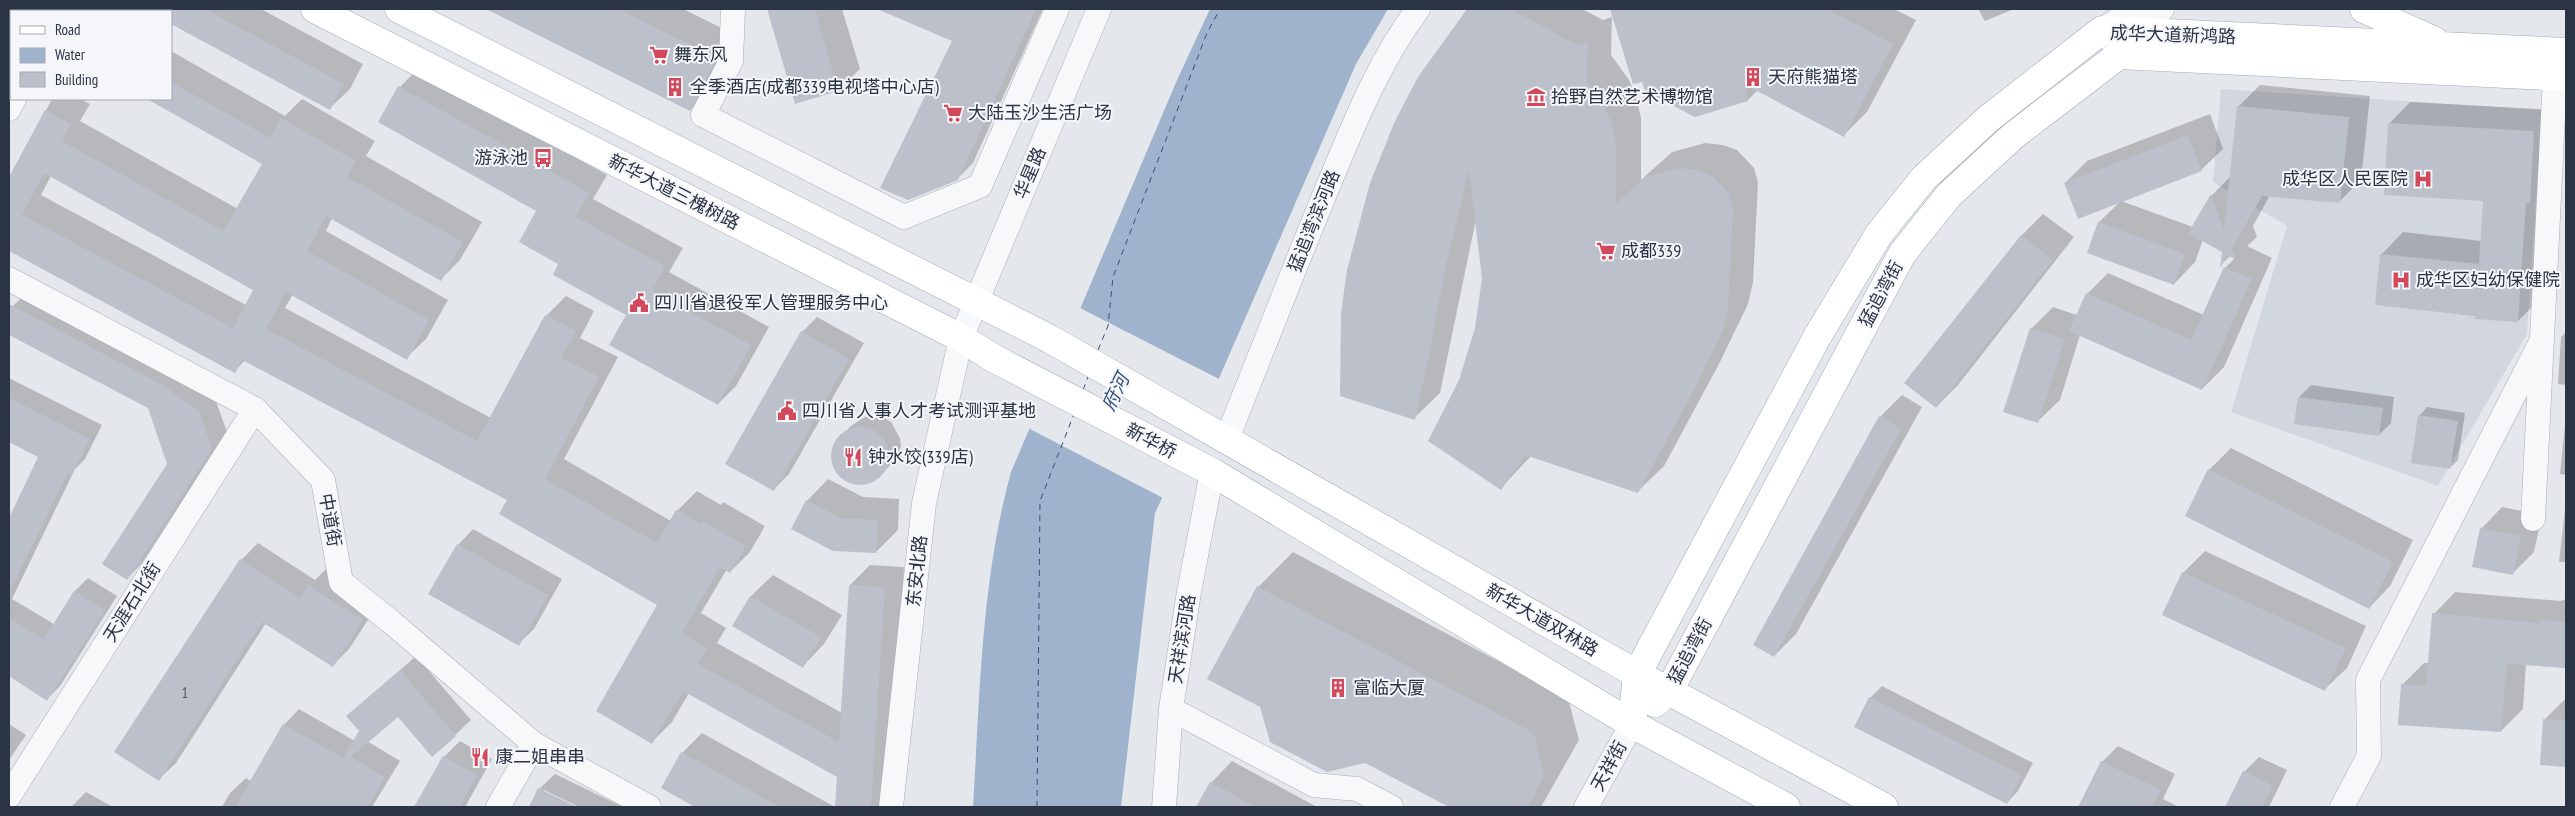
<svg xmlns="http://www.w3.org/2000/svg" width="2575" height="816" viewBox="0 0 2575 816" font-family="'PT Sans Narrow','Noto Sans SC',sans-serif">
	<rect width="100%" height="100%" fill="#e4e7ec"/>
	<!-- built -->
	<path fill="#d2d6de" d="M 2221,89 L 2542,110 L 2527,334 L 2438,486 L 2231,412 L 2287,226 L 2213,182 Z"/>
	<!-- water -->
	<path fill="#9fb4cc" d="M 1210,9 L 1388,9 L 1356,64 L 1220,376 L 1155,513 L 1121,807 L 973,807 C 980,695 981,581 1011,472 L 1177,80 Z"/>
	<!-- pier -->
	<path fill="#e4e7ec" d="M 1078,307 L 1221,380 L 1165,499 L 1026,427 Z"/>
	<!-- shadow -->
	<path fill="#0003" fill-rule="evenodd" d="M 9,9 L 17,11 L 11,11 L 11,54 L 9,59 Z
		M 90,9 L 135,9 L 133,11 L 88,11 Z
		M 147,9 L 261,9 L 363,64 L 350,89 L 330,108 L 171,11 L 151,11 Z
		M 489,9 L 683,9 L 738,36 L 712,88 L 690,110 Z
		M 768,9 L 842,9 L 860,69 L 838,90 L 795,102 Z
		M 908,9 L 1043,9 L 973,163 L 957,179 L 954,40 L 903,19 Z
		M 1469,9 L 1582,9 L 1603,20 L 1612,17 L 1611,55 L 1629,80 L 1636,96 L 1641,118 L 1641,180 L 1672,152 L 1705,143 L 1723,145 L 1737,150 L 1754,168 L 1758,182 L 1753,282 L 1748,304 L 1719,364 L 1664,466 L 1638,491 L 1531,456 L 1501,488 L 1461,380 L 1476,329 L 1483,278 L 1476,219 L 1440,393 L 1414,418 L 1419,77 Z
		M 1611,9 L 1894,9 L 1916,20 L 1867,112 L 1844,135 L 1758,90 L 1748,100 L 1695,116 L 1643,80 L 1634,83 Z
		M 1978,9 L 2014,9 L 1985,21 Z
		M 171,51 L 285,116 L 302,99 L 375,141 L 366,156 L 482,222 L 460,260 L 440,280 L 332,218 L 326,231 L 448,300 L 426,339 L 406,358 L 293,294 L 285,308 L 491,418 L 546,316 L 566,296 L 594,311 L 580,338 L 618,357 L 564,459 L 671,521 L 677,511 L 697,491 L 721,505 L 723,502 L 765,526 L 750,552 L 730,572 L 727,569 L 701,613 L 726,628 L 717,643 L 842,713 L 850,585 L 870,565 L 904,567 L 889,807 L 836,807 L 838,776 L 689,693 L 672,722 L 652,742 L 659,604 L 509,500 L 245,360 L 235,371 L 9,250 L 9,180 L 52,99 L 85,99 L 84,101 L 90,104 L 80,121 L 238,209 L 264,163 L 149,99 L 171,99 ZM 51,176 L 255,290 L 246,305 L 41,195 Z
		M 418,69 L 607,175 L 593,199 L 683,248 L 669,272 L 769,327 L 736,386 L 718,404 L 627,314 L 560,264 L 538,211 L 400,87 Z
		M 2260,85 L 2370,96 L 2361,180 L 2339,202 L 2270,195 L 2253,226 L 2257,237 L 2247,246 L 2272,258 L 2224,367 L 2202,389 L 2080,335 L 2060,400 L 2038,421 L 2031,329 L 2053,307 L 2077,315 L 2087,294 L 2108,273 L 2204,315 L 2225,268 L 2235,258 L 2231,255 L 2222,264 L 2223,251 L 2203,240 L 2195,262 L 2174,284 L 2088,252 L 2099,222 L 2121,201 L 2065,183 L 2087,161 L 2210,114 L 2223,149 L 2201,170 L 2121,201 L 2193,227 L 2212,195 L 2231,176 L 2238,107 Z
		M 2410,102 L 2555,110 L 2540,299 L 2518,321 L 2376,304 L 2382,254 L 2403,232 L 2481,241 L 2484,199 L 2389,124 Z
		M 2043,214 L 2074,237 L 1958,385 L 1936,407 L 1906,383 L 2022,235 Z
		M 29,291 L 214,396 L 227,432 L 142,563 L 127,579 L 168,464 L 149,407 L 9,334 L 9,314 L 13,306 Z
		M 817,317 L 864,343 L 789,474 L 774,489 L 802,332 Z
		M 2566,332 L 2566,385 L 2558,384 L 2561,337 Z
		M 9,378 L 102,425 L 85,459 L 75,469 L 12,599 L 54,624 L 75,591 L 88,578 L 117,596 L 60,686 L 47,699 L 21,676 L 9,669 L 9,521 L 40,456 L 9,440 Z
		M 2311,385 L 2394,397 L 2391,423 L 2379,435 L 2299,397 Z
		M 1902,395 L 1922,407 L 1796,634 L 1774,656 L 1880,417 Z
		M 2427,407 L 2465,413 L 2458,460 L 2450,468 L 2412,462 L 2420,415 Z
		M 2566,414 L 2566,475 L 2560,474 Z
		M 865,417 L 883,417 L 891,422 L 900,438 L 901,447 L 892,463 L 880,476 L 863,484 L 846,480 L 834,466 L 833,448 L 838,439 L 851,426 Z
		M 2231,448 L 2413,540 L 2390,586 L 2369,608 L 2209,470 Z
		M 828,479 L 863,497 L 899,499 L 898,530 L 876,552 L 807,501 Z
		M 2566,500 L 2566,562 L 2559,562 Z
		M 2502,507 L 2542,515 L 2534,552 L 2512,574 L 2481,529 Z
		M 473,529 L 562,579 L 534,629 L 518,644 L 458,545 Z
		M 258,543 L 315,580 L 326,569 L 379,603 L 349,649 L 332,666 L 266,623 L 176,763 L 159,779 L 241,560 Z
		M 2205,551 L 2366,626 L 2347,668 L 2325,689 L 2183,573 Z
		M 1293,552 L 1568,698 L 1579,740 L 1541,807 L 1452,807 L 1365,761 L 1258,587 Z
		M 773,575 L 842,615 L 824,644 L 803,666 L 734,626 L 751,596 Z
		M 2455,592 L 2561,601 L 2566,599 L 2566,667 L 2526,664 L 2523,709 L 2501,731 L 2402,685 L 2424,663 L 2429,663 L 2434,614 Z
		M 416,656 L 471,720 L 455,735 L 398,715 L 367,741 L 400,761 L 372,807 L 222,807 L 230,793 L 246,778 L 251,781 L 284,725 L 299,709 L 355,741 L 361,731 L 348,716 Z
		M 1882,686 L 2033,763 L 2018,791 L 2007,803 L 1870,698 Z
		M 2566,698 L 2566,766 L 2541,764 L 2545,719 Z
		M 9,724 L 26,735 L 9,760 Z
		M 702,733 L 835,807 L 697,807 L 663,788 L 682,753 Z
		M 460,741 L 492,759 L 465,807 L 416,807 L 444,757 Z
		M 2118,746 L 2175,774 L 2163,799 L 2179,807 L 2079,807 L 2102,762 Z
		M 2259,757 L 2287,770 L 2269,807 L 2226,807 L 2244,772 Z
		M 1232,761 L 1317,807 L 1197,807 L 1211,783 Z
		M 555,774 L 623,807 L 579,807 L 544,790 L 544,792 L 574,807 L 530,807 L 539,789 Z
		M 86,792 L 113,807 L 71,807 Z"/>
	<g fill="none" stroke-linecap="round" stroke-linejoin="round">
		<!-- ferry -->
		<path stroke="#34527a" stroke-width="1" stroke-dasharray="6 5" stroke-linecap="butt" d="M 1098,350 L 1108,326 L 1113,277 L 1207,33 L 1220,9
			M 1083,390 L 1088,377
			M 1037,807 L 1040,501 L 1074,414"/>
	</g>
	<!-- building -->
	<path fill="#bbc0ca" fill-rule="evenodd" d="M 171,9 L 205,9 L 344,84 L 330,110 L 171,24 Z
		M 486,9 L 619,9 L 717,58 L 690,111 Z
		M 767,9 L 815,9 L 838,91 L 795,104 Z
		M 877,9 L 1036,9 L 958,180 L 908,200 L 880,188 L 952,41 Z
		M 1467,9 L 1511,9 L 1577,45 L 1588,42 L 1586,81 L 1604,106 L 1611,122 L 1616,144 L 1616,204 L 1645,177 L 1679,168 L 1697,170 L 1711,175 L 1729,193 L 1733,208 L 1728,309 L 1723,330 L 1694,390 L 1638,493 L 1525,455 L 1501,490 L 1428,441 L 1459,380 L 1475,328 L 1482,278 L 1469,170 L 1445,269 L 1428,361 L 1415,420 L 1340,396 L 1341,313 L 1347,270 L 1370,183 L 1395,121 L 1418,77 Z
		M 1610,9 L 1827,9 L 1893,44 L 1844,137 L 1744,84 L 1748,101 L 1695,117 L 1645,91 L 1642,82 L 1633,84 Z
		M 171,82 L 270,138 L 281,118 L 356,161 L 347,177 L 463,242 L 441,281 L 326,216 L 307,251 L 429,320 L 407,360 L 286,292 L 266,329 L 477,441 L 545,315 L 576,331 L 561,358 L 599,377 L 545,479 L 657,543 L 676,510 L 701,524 L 703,521 L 746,546 L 730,573 L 720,567 L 682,633 L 707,648 L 698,664 L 839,742 L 849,585 L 885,587 L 871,807 L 835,807 L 837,777 L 683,691 L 652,744 L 596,711 L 657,605 L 499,514 L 507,500 L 242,360 L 235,373 L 9,251 L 9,177 L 45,110 L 71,124 L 62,141 L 223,231 L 262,164 L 147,99 L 171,99 ZM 44,173 L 253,290 L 233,328 L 22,215 Z
		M 398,86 L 589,193 L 576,217 L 665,266 L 652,291 L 751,345 L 718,405 L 609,345 L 626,315 L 553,275 L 558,264 L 519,242 L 536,211 L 378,122 Z
		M 2237,106 L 2349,117 L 2340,203 L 2262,196 L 2232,248 L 2236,260 L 2228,255 L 2220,268 L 2222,252 L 2188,233 L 2211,194 L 2224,230 Z
		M 2388,123 L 2534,131 L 2530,203 L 2526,203 L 2518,322 L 2475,319 L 2475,316 L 2375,305 L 2380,254 L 2479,264 L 2483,201 L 2384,195 Z
		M 2188,135 L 2202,171 L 2078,219 L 2064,183 Z
		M 2098,222 L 2185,254 L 2174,285 L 2087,253 Z
		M 2021,235 L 2053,260 L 1936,408 L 1904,383 Z
		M 2224,267 L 2252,279 L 2202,390 L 2069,331 L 2086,293 L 2191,340 Z
		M 9,304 L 161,384 L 199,411 L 212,449 L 127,580 L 102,564 L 167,464 L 148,408 L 9,335 Z
		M 2030,328 L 2065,339 L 2038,423 L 2003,412 Z
		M 801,331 L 849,359 L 774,491 L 725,464 Z
		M 2298,397 L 2383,408 L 2379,436 L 2294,424 Z
		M 9,398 L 90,439 L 72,474 L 68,472 L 9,594 L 9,518 L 38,457 L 9,442 Z
		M 2418,415 L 2458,421 L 2450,469 L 2411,463 Z
		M 1879,416 L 1901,429 L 1774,657 L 1753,645 Z
		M831 456a29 29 0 1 1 58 0a29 29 0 1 1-58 0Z
		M 2208,469 L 2393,562 L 2369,609 L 2185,516 Z
		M 806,500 L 841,518 L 878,520 L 876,553 L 833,551 L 791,529 Z
		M 2480,528 L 2521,536 L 2513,575 L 2472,567 Z
		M 457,544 L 548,595 L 519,646 L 428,594 Z
		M 240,559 L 300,598 L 308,585 L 363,620 L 333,667 L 262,622 L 159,781 L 114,752 Z
		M 2182,572 L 2346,648 L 2325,691 L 2162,615 Z
		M 1257,586 L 1534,733 L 1544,776 L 1528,807 L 1449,807 L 1365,763 L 1327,772 L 1270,742 L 1260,707 L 1207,679 Z
		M 74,591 L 105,610 L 47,701 L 9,676 L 9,618 L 44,639 Z
		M 750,596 L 821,637 L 803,668 L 732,626 Z
		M 2432,613 L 2540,623 L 2540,620 L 2566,622 L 2566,668 L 2507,664 L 2501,732 L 2398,725 L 2401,684 L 2426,686 Z
		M 400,670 L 456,736 L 432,757 L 398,717 L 351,757 L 385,777 L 367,807 L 235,807 L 283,724 L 343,758 L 359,731 L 346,716 Z
		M 1869,697 L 2022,775 L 2007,804 L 1854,727 Z
		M 2543,719 L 2566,720 L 2566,767 L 2540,765 Z
		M 681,752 L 780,807 L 695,807 L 661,788 Z
		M 443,756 L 477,775 L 459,807 L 414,807 Z
		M 2101,761 L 2161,790 L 2152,807 L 2078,807 Z
		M 2243,771 L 2273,786 L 2262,807 L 2225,807 Z
		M 1210,782 L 1256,807 L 1196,807 Z
		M 538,788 L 577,807 L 529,807 Z"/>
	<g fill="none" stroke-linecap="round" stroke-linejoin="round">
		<!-- minor casing -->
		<g stroke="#a9aeb7" stroke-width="25">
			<path id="minor" d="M 733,9 L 731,61 L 703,115 L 904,217 L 980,186 L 1057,9
				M 55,11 L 56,9
				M 2108,38 L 2102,30 L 2134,9
				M 2133,43 L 2144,33 L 2162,9
				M 9,109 L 14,99
				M 9,279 L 255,409 L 323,480 L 341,582 L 390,621 L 534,744 L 649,807
				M 1226,441 C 1259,357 1292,274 1326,191 C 1353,127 1377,64 1418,9
				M 2533,519 L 2555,76
				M 1171,709 L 1314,785 L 1357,789 L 1391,807
				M 9,796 L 255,409
				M 498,807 L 534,744
				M 891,807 L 924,503 L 961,338 L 1099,9
				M 1164,807 L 1171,709 L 1189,592 L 1212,472
				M 1586,807 L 1632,724
				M 2342,807 L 2369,756 L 2368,680 L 2542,340"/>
		</g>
		<!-- major casing -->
		<g stroke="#a3abb8" stroke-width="29">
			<path id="major" d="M 315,9 L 961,338 L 995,359 L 1212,472 L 1632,724 L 1786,807
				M 399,9 L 1050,339 L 1637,674 L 1884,807
				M 2364,9 L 2435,41
				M 1655,703 L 1669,691 L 1902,254 L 1949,195 L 2013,136 L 2119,55 L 2566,77
				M 1632,724 L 1637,674 L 1817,337 L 1879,234 L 1924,178 L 1988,119 L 2102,30 L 2566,52"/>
		</g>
		<!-- minor -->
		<use href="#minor" stroke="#f7f8fa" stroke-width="24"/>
		<!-- major -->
		<use href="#major" stroke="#fff" stroke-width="28"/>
	</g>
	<!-- icons -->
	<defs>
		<g id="supermarket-bare" transform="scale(1.5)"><path d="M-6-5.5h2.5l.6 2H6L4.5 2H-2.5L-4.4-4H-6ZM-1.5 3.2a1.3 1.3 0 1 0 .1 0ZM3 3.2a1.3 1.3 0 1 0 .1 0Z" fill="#d1495b" stroke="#f4f6f9" stroke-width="2.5" paint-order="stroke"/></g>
		<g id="building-bare" transform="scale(1.5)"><path d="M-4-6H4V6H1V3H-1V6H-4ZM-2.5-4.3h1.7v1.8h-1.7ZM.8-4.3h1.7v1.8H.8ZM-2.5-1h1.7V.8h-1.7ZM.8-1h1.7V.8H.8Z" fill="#d1495b" stroke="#f4f6f9" stroke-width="2.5" paint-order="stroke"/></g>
		<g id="museum-bare" transform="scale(1.5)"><path d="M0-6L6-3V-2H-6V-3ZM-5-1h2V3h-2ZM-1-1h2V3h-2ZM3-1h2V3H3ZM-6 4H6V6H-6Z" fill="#d1495b" stroke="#f4f6f9" stroke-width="2.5" paint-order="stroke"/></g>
		<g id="bus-bare" transform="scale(1.5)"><path d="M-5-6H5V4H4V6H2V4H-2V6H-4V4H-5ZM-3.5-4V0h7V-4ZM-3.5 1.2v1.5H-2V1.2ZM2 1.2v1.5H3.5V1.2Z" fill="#d1495b" stroke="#f4f6f9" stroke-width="2.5" paint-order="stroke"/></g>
		<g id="hospital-bare" transform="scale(1.5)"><path d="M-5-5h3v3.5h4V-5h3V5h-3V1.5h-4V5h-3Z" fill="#d1495b" stroke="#f4f6f9" stroke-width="2.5" paint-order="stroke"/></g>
		<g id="civic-bare" transform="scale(1.5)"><path d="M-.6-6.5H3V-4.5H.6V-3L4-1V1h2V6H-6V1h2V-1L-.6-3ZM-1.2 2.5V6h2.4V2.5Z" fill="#d1495b" stroke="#f4f6f9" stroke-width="2.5" paint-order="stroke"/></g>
		<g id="restaurant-bare" transform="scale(1.5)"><path d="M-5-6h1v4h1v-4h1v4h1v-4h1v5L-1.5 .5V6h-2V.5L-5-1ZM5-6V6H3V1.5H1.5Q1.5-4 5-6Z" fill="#d1495b" stroke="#f4f6f9" stroke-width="2.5" paint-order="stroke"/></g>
	</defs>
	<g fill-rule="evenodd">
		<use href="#supermarket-bare" x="659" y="55"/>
		<use href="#building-bare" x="1753" y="77"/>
		<use href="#building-bare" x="675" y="87"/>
		<use href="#museum-bare" x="1536" y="97"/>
		<use href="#supermarket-bare" x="953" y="113"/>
		<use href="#bus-bare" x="543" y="158"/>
		<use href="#hospital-bare" x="2423" y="179"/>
		<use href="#supermarket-bare" x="1606" y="251"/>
		<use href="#hospital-bare" x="2401" y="280"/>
		<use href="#civic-bare" x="639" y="303"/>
		<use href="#civic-bare" x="787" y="411"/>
		<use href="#restaurant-bare" x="853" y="457"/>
		<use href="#building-bare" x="1338" y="688"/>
		<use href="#restaurant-bare" x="480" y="757"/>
	</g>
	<g text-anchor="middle" stroke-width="4" stroke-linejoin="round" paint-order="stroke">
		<!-- number labels -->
		<g font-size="15" fill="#4f5766">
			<text x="185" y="698">1</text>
		</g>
		<!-- street labels -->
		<g font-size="18" fill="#2b3445" stroke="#f4f6f9">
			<text transform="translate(2173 35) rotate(2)" y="6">成华大道新鸿路</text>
			<text transform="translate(1030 173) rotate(-67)" y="6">华星路</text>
			<text transform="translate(674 192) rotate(27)" y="6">新华大道三槐树路</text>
			<text transform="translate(1314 221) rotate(-68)" y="6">猛追湾滨河路</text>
			<text transform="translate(1881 294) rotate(-62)" y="6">猛追湾街</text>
			<text transform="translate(1151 441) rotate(28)" y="6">新华桥</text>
			<text transform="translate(330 520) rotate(80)" y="6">中道街</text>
			<text transform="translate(917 571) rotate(-84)" y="6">东安北路</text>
			<text transform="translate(132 602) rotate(-58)" y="6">天涯石北街</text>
			<text transform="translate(1542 620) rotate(30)" y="6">新华大道双林路</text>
			<text transform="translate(1182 639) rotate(-81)" y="6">天祥滨河路</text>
			<text transform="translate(1690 651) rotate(-62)" y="6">猛追湾街</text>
			<text transform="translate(1609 766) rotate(-61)" y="6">天祥街</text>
		</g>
		<!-- poi labels -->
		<g font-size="18" fill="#2b3445" stroke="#f4f6f9" text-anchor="start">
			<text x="674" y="61">舞东风</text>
			<text x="1768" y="83">天府熊猫塔</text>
			<text x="690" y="93">全季酒店(成都339电视塔中心店)</text>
			<text x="1551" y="103">拾野自然艺术博物馆</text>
			<text x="968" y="119">大陆玉沙生活广场</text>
			<text x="528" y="164" text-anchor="end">游泳池</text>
			<text x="2408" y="185" text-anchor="end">成华区人民医院</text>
			<text x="1621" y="257">成都339</text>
			<text x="2416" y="286">成华区妇幼保健院</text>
			<text x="654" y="309">四川省退役军人管理服务中心</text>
			<text x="802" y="417">四川省人事人才考试测评基地</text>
			<text x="868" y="463">钟水饺(339店)</text>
			<text x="1353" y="694">富临大厦</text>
			<text x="495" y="763">康二姐串串</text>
		</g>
		<!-- water labels -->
		<g font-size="19" font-style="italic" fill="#34527a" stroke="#f4f6f9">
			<text transform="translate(1115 392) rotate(-64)" y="7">府河</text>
		</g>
	</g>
	<!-- border -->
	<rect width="2575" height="816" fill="none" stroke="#2b3445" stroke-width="20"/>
	<!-- legend -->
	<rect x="10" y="10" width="162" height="90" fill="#f4f6f9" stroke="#a4a8b1"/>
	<rect x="20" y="26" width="25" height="8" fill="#ffffff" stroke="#a4a8b1"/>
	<text x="55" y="35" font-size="15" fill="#2b3445">Road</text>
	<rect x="20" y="48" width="25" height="15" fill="#9fb4cc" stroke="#a4a8b1"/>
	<text x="55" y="60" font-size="15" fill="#2b3445">Water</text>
	<rect x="20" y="72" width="25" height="15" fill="#bbc0ca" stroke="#a4a8b1"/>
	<text x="55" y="85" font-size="15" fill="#2b3445">Building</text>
</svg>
